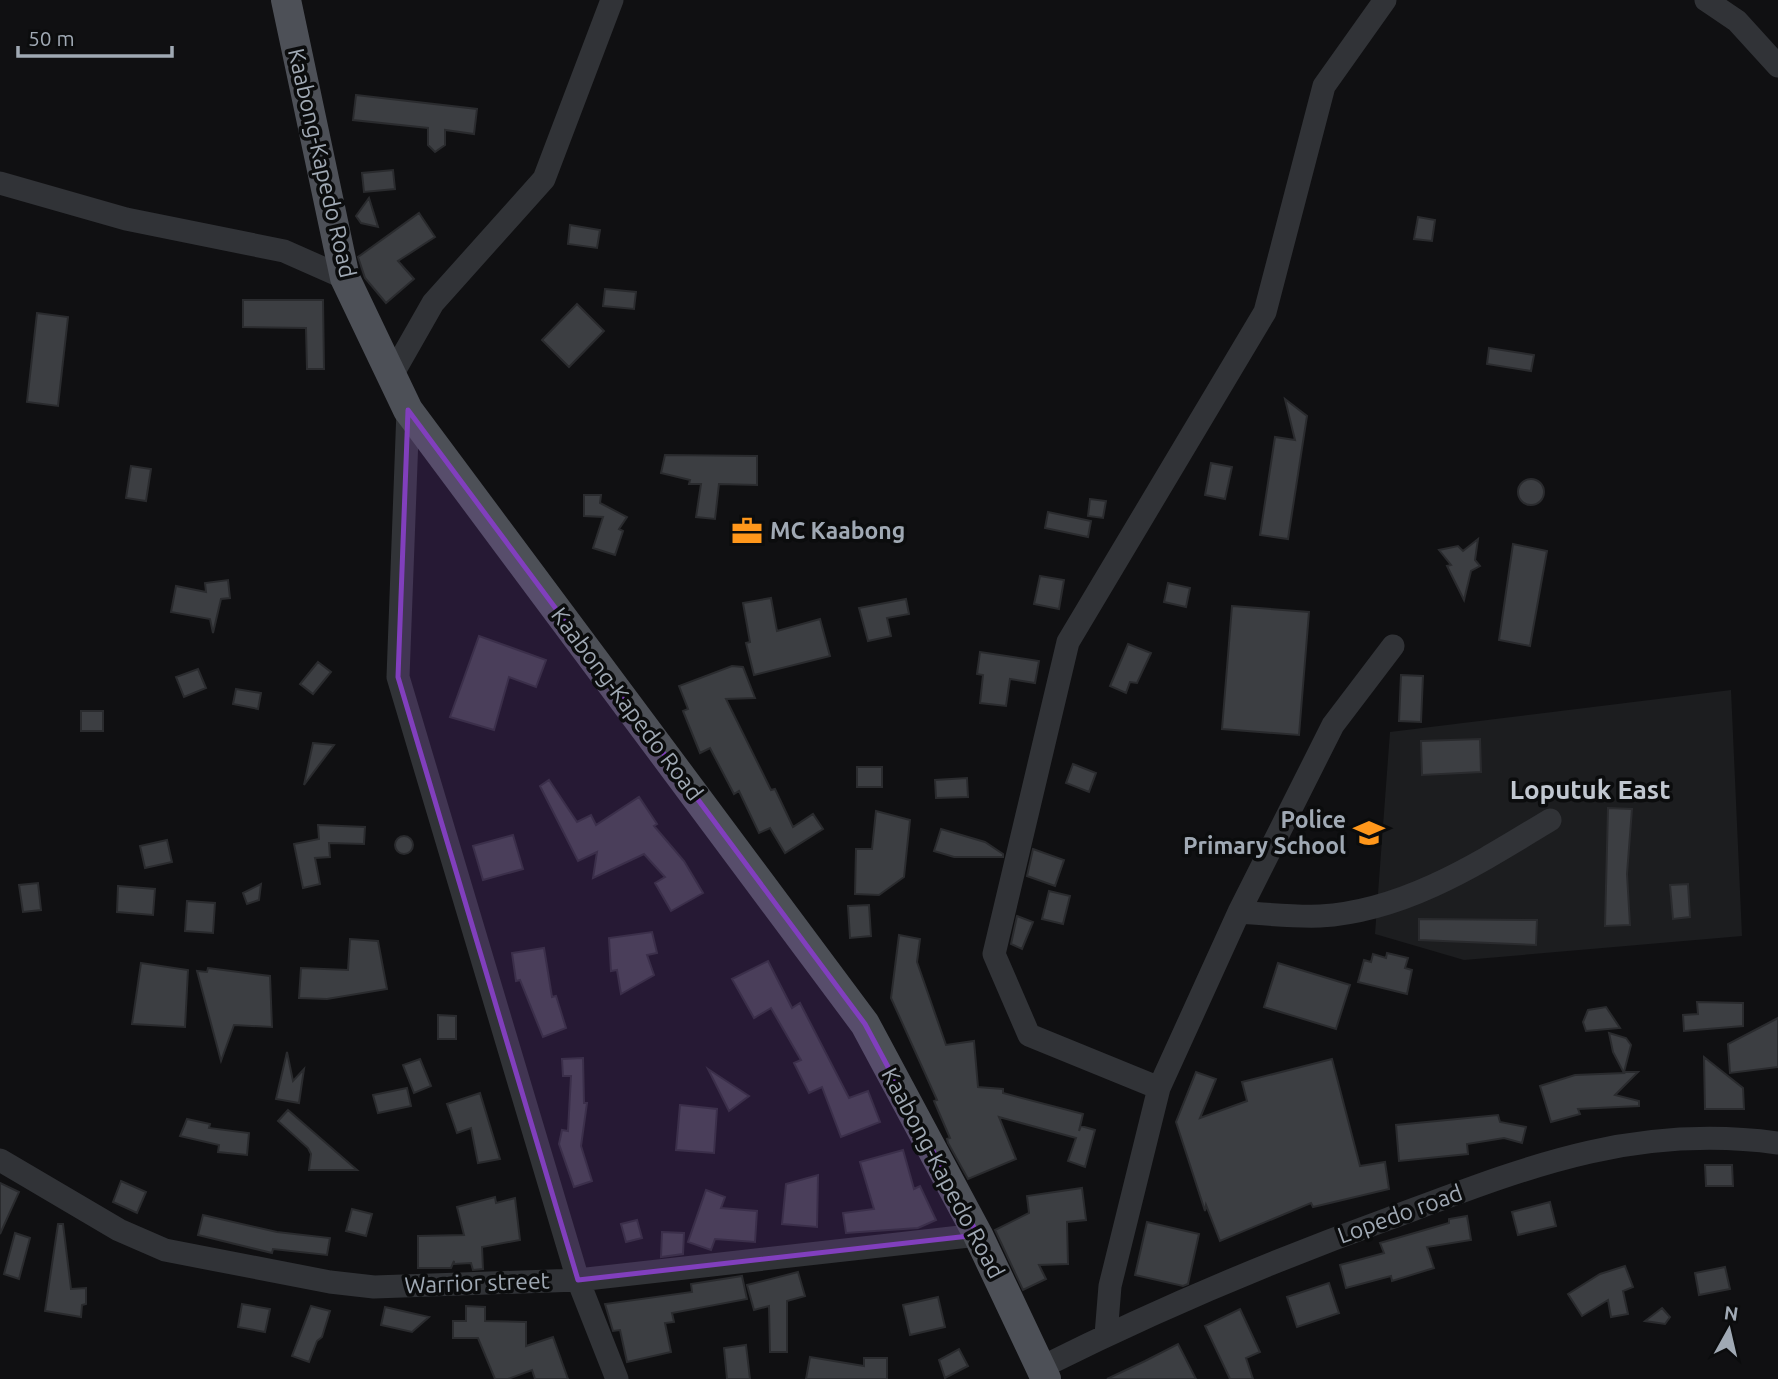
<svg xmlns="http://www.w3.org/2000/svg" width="1778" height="1379" viewBox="0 0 1778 1379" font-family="Ubuntu,sans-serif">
	<rect width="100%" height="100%" fill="#101012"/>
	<!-- built -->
	<path fill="#1c1d1f" d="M 1731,690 L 1742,936 L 1464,960 L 1375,934 L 1390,732 Z"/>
	<!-- building -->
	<path fill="#3c3e42" stroke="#2a2b2e" stroke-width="2" d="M 356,95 L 477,109 L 474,134 L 445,130 L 445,145 L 435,152 L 428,145 L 428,128 L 353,120 Z
		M 393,170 L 395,189 L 364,192 L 362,173 Z
		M 369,198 L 378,227 L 361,223 L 356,216 Z
		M 419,213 L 435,237 L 398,261 L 414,279 L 386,303 L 365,278 L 358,257 Z
		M 1418,217 L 1435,220 L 1432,241 L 1414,239 Z
		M 570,225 L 600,230 L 597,248 L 568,244 Z
		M 605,289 L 636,292 L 634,309 L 603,306 Z
		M 243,300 L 323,300 L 324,369 L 307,369 L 306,328 L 243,327 Z
		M 577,304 L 604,331 L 569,367 L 542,340 Z
		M 37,313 L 68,317 L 58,406 L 27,402 Z
		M 1489,348 L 1534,355 L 1531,371 L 1487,364 Z
		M 1285,399 L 1307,416 L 1288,539 L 1260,535 L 1275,437 L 1295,440 Z
		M 665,455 L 757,456 L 757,485 L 719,484 L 715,519 L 696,517 L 701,484 L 689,484 L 690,480 L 661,473 Z
		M 1211,463 L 1232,467 L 1225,499 L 1205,495 Z
		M 131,466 L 151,469 L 146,501 L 126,498 Z
		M1518 492a13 13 0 1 1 26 0a13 13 0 1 1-26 0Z
		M 584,495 L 601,495 L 600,503 L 627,517 L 619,529 L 623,531 L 615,555 L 593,548 L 603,517 L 584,516 Z
		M 1090,499 L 1106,501 L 1103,518 L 1088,516 Z
		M 1048,512 L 1091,521 L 1088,537 L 1045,528 Z
		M 1478,539 L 1475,560 L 1480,566 L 1471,571 L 1464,600 L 1447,566 L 1451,565 L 1439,550 L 1458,546 L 1463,551 Z
		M 1513,544 L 1547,551 L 1530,646 L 1499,640 Z
		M 1040,576 L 1064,580 L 1059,609 L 1034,604 Z
		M 228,580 L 230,598 L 221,599 L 213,633 L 210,619 L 171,612 L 176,586 L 206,592 L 205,583 Z
		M 1168,583 L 1190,588 L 1186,607 L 1164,602 Z
		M 771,598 L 777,631 L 820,619 L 830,656 L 754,675 L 746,643 L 750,642 L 743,603 Z
		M 906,599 L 909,614 L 887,618 L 891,636 L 868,641 L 859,608 Z
		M 1232,606 L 1309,612 L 1299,735 L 1222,729 Z
		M 479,636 L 546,660 L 536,687 L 509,677 L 494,730 L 450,717 Z
		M 1128,644 L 1151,653 L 1137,683 L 1130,682 L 1126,693 L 1110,686 Z
		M 980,652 L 1039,661 L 1035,683 L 1010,679 L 1006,706 L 980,703 L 983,675 L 977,674 Z
		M 318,662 L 331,672 L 313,694 L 300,684 Z
		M 732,666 L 743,667 L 755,698 L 726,699 L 771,790 L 775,789 L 793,827 L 813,814 L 823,829 L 785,853 L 770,828 L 759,833 L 739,791 L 734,794 L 710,748 L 700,753 L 683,711 L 688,709 L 679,686 Z
		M 198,669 L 206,688 L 184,697 L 176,677 Z
		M 1401,675 L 1423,676 L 1421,722 L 1399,721 Z
		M 236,689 L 261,693 L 258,709 L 233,704 Z
		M 81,711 L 103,711 L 103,731 L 81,731 Z
		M 1480,739 L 1481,772 L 1422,775 L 1421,741 Z
		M 313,743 L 334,745 L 304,785 Z
		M 1073,764 L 1096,773 L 1089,792 L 1066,783 Z
		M 857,767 L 882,767 L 882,787 L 857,787 Z
		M 967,778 L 968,797 L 936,798 L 935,780 Z
		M 549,780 L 577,822 L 591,815 L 596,825 L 639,797 L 657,824 L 654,826 L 684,861 L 703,893 L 671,911 L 655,883 L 665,877 L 644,854 L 593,878 L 597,852 L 578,861 L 540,786 Z
		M 1608,808 L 1632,809 L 1627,874 L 1630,925 L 1605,926 Z
		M 876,811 L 910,820 L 904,877 L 879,895 L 855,894 L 856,849 L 872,849 Z
		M 318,825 L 365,827 L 364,844 L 329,843 L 330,857 L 315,858 L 320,884 L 303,888 L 294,844 L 319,839 Z
		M 941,829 L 985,842 L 1003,854 L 1003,857 L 954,857 L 934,851 Z
		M 513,835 L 523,869 L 483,880 L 473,846 Z
		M395 845a9 9 0 1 1 18 0a9 9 0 1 1-18 0Z
		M 167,840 L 172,862 L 145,868 L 140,846 Z
		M 1033,849 L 1064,860 L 1055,886 L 1027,876 Z
		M 38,883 L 41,910 L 23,912 L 19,885 Z
		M 261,884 L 259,900 L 247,904 L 243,893 Z
		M 1688,884 L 1690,917 L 1673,919 L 1670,885 Z
		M 118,886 L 155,889 L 153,915 L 117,912 Z
		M 1049,891 L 1070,896 L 1063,924 L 1042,919 Z
		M 187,901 L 215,903 L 213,933 L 185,931 Z
		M 869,905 L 871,936 L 850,938 L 848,906 Z
		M 1017,916 L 1033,922 L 1022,949 L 1011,944 Z
		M 1419,919 L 1537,920 L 1536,945 L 1419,940 Z
		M 652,932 L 657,953 L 647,955 L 654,975 L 621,994 L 617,970 L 611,971 L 609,938 Z
		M 899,935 L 920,939 L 917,962 L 946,1045 L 974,1041 L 978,1087 L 1003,1089 L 1003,1093 L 1083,1114 L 1079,1131 L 1081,1126 L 1095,1130 L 1085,1167 L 1068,1161 L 1076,1138 L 999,1117 L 1016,1159 L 968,1179 L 948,1143 L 947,1139 L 950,1138 L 934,1101 L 937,1100 L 891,998 Z
		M 350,939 L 378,941 L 387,989 L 327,999 L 299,998 L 301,968 L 348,970 Z
		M 544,948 L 552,997 L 556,996 L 566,1028 L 543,1037 L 520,980 L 516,981 L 512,953 Z
		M 1387,953 L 1408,958 L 1405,968 L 1412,970 L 1407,994 L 1358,982 L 1364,960 L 1371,962 L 1373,954 L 1386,958 Z
		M 768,961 L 792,1008 L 800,1003 L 849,1098 L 868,1091 L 880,1122 L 841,1137 L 822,1087 L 809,1093 L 794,1063 L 801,1060 L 771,1008 L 754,1018 L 732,979 Z
		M 141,963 L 188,970 L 185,1027 L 132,1024 Z
		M 1278,963 L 1350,985 L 1336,1029 L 1264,1007 Z
		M 208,968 L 270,976 L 272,1027 L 234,1025 L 221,1061 L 197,971 L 207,972 Z
		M 1697,1002 L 1743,1003 L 1743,1026 L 1684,1031 L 1683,1015 L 1698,1014 Z
		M 1606,1007 L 1620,1028 L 1586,1031 L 1583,1022 L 1588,1010 Z
		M 438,1015 L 456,1016 L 456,1039 L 438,1039 Z
		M 1778,1018 L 1778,1067 L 1730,1073 L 1728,1044 Z
		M 1609,1033 L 1626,1038 L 1631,1045 L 1624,1072 L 1638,1072 L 1615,1095 L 1639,1101 L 1639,1106 L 1578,1109 L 1580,1114 L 1551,1122 L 1540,1086 L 1575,1075 L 1624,1073 L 1613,1052 Z
		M 287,1052 L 293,1081 L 304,1069 L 299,1103 L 276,1099 Z
		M 1704,1057 L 1743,1088 L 1744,1109 L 1705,1109 Z
		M 583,1058 L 584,1103 L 587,1103 L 581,1146 L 592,1181 L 574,1187 L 559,1144 L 562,1130 L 568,1131 L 571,1076 L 563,1076 L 562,1059 Z
		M 420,1059 L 431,1086 L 414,1093 L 403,1065 Z
		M 1332,1059 L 1360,1166 L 1385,1162 L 1389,1189 L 1313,1207 L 1311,1203 L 1220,1241 L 1206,1205 L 1205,1211 L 1176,1122 L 1196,1072 L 1216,1079 L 1200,1118 L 1247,1101 L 1242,1082 Z
		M 708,1069 L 749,1096 L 729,1111 Z
		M 407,1088 L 411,1106 L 378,1113 L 373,1095 Z
		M 480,1093 L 500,1159 L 478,1163 L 471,1128 L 457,1133 L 447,1104 Z
		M 680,1105 L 717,1109 L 714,1153 L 676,1150 Z
		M 288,1110 L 357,1170 L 309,1170 L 311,1154 L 308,1148 L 278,1121 Z
		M 1498,1115 L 1500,1122 L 1526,1127 L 1522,1143 L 1504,1138 L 1467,1144 L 1468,1154 L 1399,1161 L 1396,1125 Z
		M 187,1119 L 210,1124 L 209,1128 L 249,1133 L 247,1155 L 218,1152 L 219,1145 L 180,1136 Z
		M 903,1150 L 914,1189 L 920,1186 L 936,1220 L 918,1228 L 846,1233 L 843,1213 L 874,1209 L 860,1162 Z
		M 1705,1165 L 1732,1165 L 1733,1186 L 1706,1186 Z
		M 818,1175 L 817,1227 L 782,1224 L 786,1184 Z
		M 121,1181 L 146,1192 L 137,1213 L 113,1202 Z
		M 0,1183 L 19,1192 L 0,1234 Z
		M 1082,1188 L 1086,1220 L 1067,1222 L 1068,1264 L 1039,1265 L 1046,1279 L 1023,1290 L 995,1230 L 1029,1213 L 1027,1196 Z
		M 706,1190 L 725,1197 L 721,1208 L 757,1211 L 755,1242 L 715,1239 L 711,1250 L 688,1242 Z
		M 495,1197 L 496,1203 L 515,1198 L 520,1240 L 482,1247 L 483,1269 L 473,1270 L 471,1263 L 454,1264 L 454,1261 L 451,1268 L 418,1268 L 418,1236 L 464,1235 L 457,1207 Z
		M 1550,1202 L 1556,1226 L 1518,1235 L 1512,1212 Z
		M 352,1209 L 372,1214 L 366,1236 L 346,1231 Z
		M 203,1215 L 277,1232 L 330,1238 L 327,1255 L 273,1249 L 272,1253 L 198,1235 Z
		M 1467,1216 L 1471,1240 L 1427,1247 L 1434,1268 L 1392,1281 L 1391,1276 L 1346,1288 L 1340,1265 L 1384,1253 L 1380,1243 L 1449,1223 L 1449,1219 Z
		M 637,1220 L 642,1238 L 626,1242 L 621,1224 Z
		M 1147,1222 L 1199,1234 L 1188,1284 L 1183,1286 L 1135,1275 Z
		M 58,1224 L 63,1224 L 71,1289 L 86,1288 L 86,1304 L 82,1305 L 81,1317 L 45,1311 Z
		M 662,1232 L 684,1233 L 683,1254 L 661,1257 Z
		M 15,1233 L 30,1238 L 19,1279 L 4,1274 Z
		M 1625,1266 L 1633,1287 L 1623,1291 L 1628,1314 L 1611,1317 L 1608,1300 L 1582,1316 L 1568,1294 L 1600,1274 Z
		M 1725,1267 L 1730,1289 L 1699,1295 L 1695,1273 Z
		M 798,1272 L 805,1296 L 787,1301 L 787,1352 L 770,1352 L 769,1306 L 754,1310 L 747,1285 Z
		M 742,1276 L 747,1299 L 672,1313 L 674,1322 L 665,1323 L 671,1352 L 627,1362 L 620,1330 L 613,1331 L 605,1304 L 692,1292 L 691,1284 Z
		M 1329,1283 L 1339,1313 L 1297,1327 L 1287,1297 Z
		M 938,1297 L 945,1327 L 910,1335 L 903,1305 Z
		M 242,1304 L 270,1309 L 265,1332 L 238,1327 Z
		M 311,1306 L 330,1311 L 322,1337 L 317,1341 L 309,1362 L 292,1356 Z
		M 466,1306 L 485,1307 L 485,1321 L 526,1322 L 526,1346 L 553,1337 L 568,1379 L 535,1379 L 532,1370 L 508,1379 L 495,1379 L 478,1338 L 453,1338 L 453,1321 L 466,1321 Z
		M 385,1307 L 429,1317 L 412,1332 L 381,1325 Z
		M 1662,1308 L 1670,1317 L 1665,1324 L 1645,1321 Z
		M 1240,1309 L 1260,1352 L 1246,1358 L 1253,1379 L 1230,1379 L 1205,1326 Z
		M 1178,1344 L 1196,1379 L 1107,1379 L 1145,1361 Z
		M 746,1345 L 750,1379 L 727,1379 L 724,1348 Z
		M 959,1349 L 968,1366 L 945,1378 L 939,1360 Z
		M 810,1357 L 864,1366 L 864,1358 L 887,1358 L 887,1379 L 806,1379 Z"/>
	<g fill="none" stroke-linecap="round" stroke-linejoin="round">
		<!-- minor -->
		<path stroke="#313337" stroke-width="23" d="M 1706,0 L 1737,21 L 1778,66
			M 0,183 L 126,219 L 284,251 L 345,278
			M 392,375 L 433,303 L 544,179 L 612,0
			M 408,410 L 398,677 L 578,1280 L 617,1379
			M 1239,912 C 1265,914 1293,917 1320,916 C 1405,911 1479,863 1550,820
			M 1159,1088 L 1029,1035 L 994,954 L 1068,642 L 1265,312 L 1324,86 L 1385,0
			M 0,1160 L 119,1230 L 165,1250 L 330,1282 L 374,1287 L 578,1280 L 978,1235
			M 1106,1335 L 1110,1286 L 1159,1088 L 1239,912 L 1333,725 L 1393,646
			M 1042,1367 C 1154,1311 1269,1262 1388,1219 C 1522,1169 1631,1123 1778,1143"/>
		<!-- major -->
		<path stroke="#4d5057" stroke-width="30" d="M 286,0 L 345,278 L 408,410 L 865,1024 L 978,1235 L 1046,1379"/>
	</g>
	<!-- marked area -->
	<path fill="#813fbd" fill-opacity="0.2" stroke="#813fbd" stroke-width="5" stroke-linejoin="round" d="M 408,410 L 865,1024 L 978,1235 L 578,1280 L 398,677 Z"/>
	<!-- icons -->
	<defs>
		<g id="office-bare" transform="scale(2.415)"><path d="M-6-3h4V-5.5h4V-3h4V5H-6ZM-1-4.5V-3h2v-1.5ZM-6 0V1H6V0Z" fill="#ff971b" stroke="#0b0c0d" stroke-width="2.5" paint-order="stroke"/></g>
		<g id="school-bare" transform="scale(2.415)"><path d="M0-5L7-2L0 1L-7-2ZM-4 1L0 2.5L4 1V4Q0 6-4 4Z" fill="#ff971b" stroke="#0b0c0d" stroke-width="2.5" paint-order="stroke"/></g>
	</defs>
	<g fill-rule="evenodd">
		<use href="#office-bare" x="747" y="531"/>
		<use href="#school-bare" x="1369" y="833"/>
	</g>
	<g text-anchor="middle" stroke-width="7" stroke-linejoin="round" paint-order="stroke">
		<!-- street labels -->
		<g font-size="23" fill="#a0a9b4" stroke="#0b0c0d">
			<text transform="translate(322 163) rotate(77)" y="8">Kaabong-Kapedo Road</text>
			<text transform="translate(627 704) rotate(53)" y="8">Kaabong-Kapedo Road</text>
			<text transform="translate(943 1173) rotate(62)" y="8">Kaabong-Kapedo Road</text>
			<text transform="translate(1400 1214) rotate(-20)" y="8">Lopedo road</text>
			<text transform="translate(477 1283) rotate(-2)" y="8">Warrior street</text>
		</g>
		<!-- poi labels -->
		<g font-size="23" font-weight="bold" fill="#a0a9b4" stroke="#0b0c0d" text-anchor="start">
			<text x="770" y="539">MC Kaabong</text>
			<text x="1346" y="828" text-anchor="end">Police<tspan x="1346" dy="26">Primary School</tspan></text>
		</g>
		<!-- quarter labels -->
		<g font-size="26" font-weight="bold" fill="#c1c7d0" stroke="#0b0c0d">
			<text x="1590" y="799">Loputuk East</text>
		</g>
	</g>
	<!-- north arrow -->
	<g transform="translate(1729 1330) rotate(8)" stroke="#0b0c0d" stroke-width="5" paint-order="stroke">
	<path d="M0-5L12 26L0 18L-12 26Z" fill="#a0a9b4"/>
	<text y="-10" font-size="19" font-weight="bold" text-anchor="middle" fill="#a0a9b4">N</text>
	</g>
	<!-- scale -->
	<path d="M18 46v10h154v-10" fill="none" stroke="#a0a9b4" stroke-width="3.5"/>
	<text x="28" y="46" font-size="21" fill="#a0a9b4" stroke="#0b0c0d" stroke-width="5" paint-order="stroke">50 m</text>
</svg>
